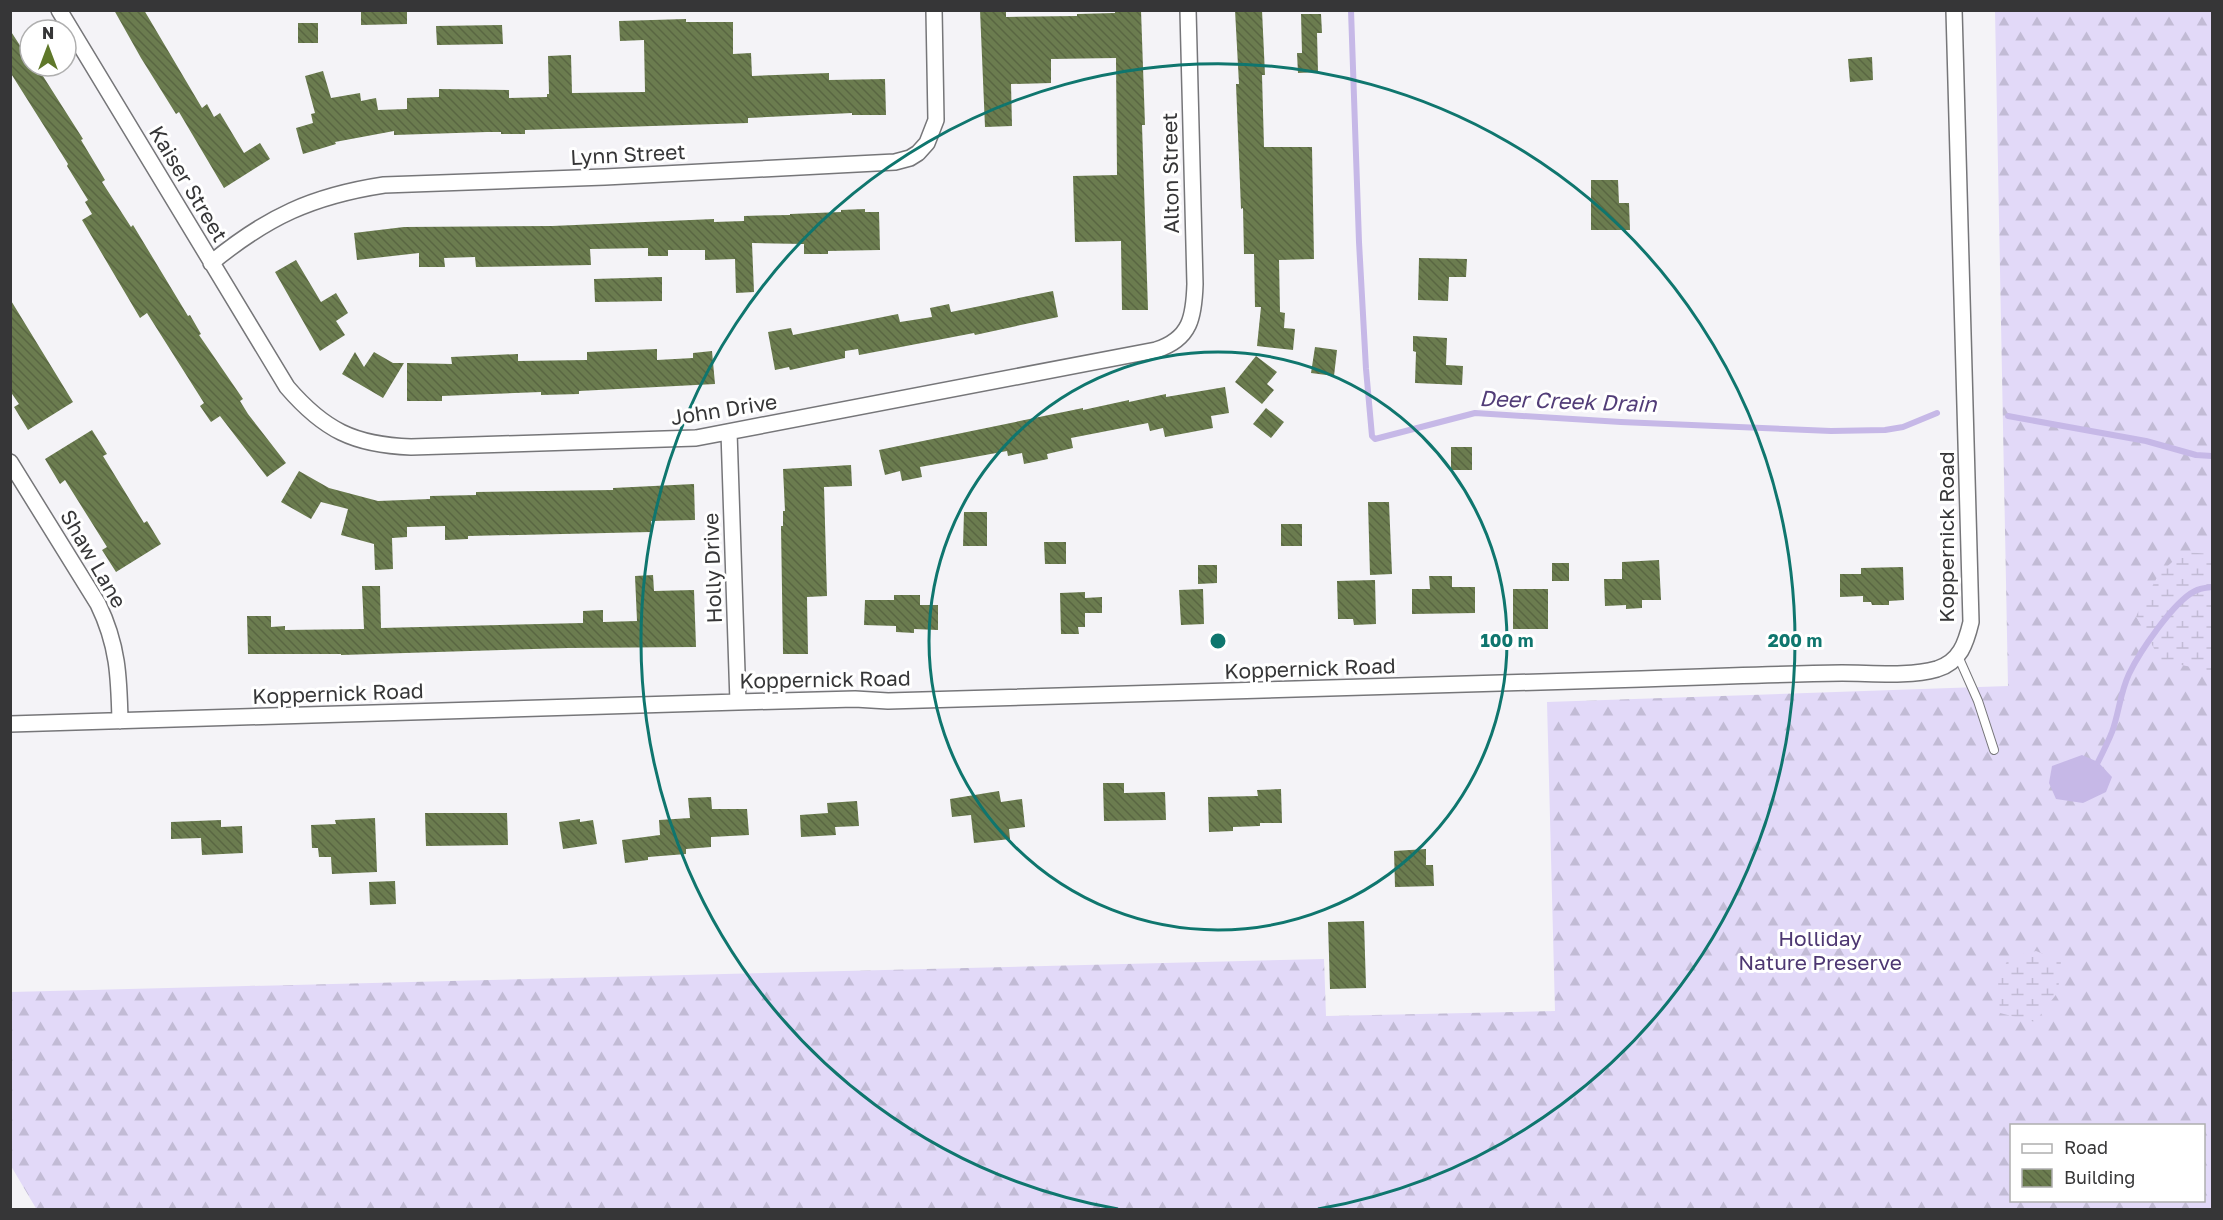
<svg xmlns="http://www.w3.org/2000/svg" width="2223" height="1220" viewBox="0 0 2223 1220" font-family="'Golos Text',sans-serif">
	<defs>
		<pattern id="forest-firs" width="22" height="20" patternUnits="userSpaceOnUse" patternTransform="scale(1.5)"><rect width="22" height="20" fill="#e2d9f8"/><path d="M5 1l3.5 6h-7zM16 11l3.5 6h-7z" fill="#c2bbd5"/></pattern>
		<pattern id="wetland-marsh" width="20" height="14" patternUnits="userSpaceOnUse" patternTransform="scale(1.5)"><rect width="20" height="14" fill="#e2d9f8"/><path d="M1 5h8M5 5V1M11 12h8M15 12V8" fill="none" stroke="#c2bbd5"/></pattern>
		<pattern id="building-back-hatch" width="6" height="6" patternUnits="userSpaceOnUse" patternTransform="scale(1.5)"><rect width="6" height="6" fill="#6b7c4f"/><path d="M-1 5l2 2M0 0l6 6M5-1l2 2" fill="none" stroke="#596642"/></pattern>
	</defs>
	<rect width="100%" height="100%" fill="#f4f3f7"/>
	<!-- forest -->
	<path fill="url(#forest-firs)" fill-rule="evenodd" d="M 1995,11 L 2212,11 L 2212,1209 L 37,1210 L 11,1166 L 11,992 L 1324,959 L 1326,1016 L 1555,1011 L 1547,702 L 2008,686 ZM 2012,1126 L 2204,1126 L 2204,1200 L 2012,1200 Z"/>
	<!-- wetland -->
	<path fill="url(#wetland-marsh)" d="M 2183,552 L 2212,554 L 2212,671 L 2161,661 L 2136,616 L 2159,574 Z
		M 2036,951 L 2061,961 L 2058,992 L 2035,1022 L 2000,1013 L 1998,980 L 2009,957 Z"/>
	<!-- water -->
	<path fill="#c6b8e7" d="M 2082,755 L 2098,762 L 2112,777 L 2106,792 L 2083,803 L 2056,799 L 2049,783 L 2052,766 Z"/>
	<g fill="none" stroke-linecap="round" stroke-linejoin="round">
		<!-- stream -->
		<path stroke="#c6b8e7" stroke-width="6" d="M 1351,10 L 1359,242 L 1366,369 L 1372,436 L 1375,439 L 1475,413 L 1621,422 L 1831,431 L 1885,430 L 1903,427 L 1937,413
			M 2008,416 L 2146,441 L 2196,455 L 2212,456
			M 2098,762 C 2103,752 2108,742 2112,732 C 2119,713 2120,693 2129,674 C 2139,653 2173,602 2195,591 C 2201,588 2206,588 2212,587"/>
	</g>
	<!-- building -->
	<path fill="url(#building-back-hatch)" d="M 114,10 L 144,10 L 202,108 L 207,104 L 214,117 L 220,113 L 244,153 L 260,143 L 270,159 L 224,188 L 179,112 L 176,114 L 141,58 Z
		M 361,10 L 407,10 L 407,24 L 361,25 Z
		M 980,10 L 1006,10 L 1006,17 L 1077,16 L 1077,14 L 1115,13 L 1115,10 L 1141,10 L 1145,125 L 1142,125 L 1148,310 L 1122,310 L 1121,241 L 1075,242 L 1073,176 L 1117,175 L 1116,58 L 1051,59 L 1051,83 L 1011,84 L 1012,126 L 985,127 Z
		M 1235,10 L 1262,10 L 1265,75 L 1262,75 L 1264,147 L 1312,147 L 1314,259 L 1279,260 L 1280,312 L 1285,313 L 1284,328 L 1295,329 L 1293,350 L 1257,346 L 1261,307 L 1255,307 L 1254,254 L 1244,254 L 1243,208 L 1241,209 L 1236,84 L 1239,84 Z
		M 1301,14 L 1321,14 L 1322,33 L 1317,33 L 1318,72 L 1298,73 L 1297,53 L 1302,53 Z
		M 686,19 L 686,22 L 733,22 L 733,54 L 751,53 L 752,76 L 829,73 L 829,80 L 885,79 L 886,115 L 852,115 L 852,113 L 748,118 L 748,123 L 525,130 L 525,134 L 501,134 L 501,132 L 487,132 L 394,135 L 394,131 L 335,142 L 336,144 L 303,154 L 296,128 L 313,123 L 311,114 L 315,113 L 305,76 L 323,71 L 331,98 L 360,93 L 361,101 L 376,98 L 378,110 L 407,109 L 407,98 L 439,97 L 439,89 L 509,90 L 509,98 L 547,97 L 547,94 L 549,94 L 548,56 L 571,55 L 572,93 L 645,92 L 644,40 L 620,41 L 619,21 Z
		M 298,23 L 318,23 L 318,43 L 298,43 Z
		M 502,25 L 503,44 L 437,45 L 436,26 Z
		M 10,30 L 30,61 L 30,66 L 33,66 L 38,75 L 41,73 L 83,139 L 81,140 L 105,180 L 102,182 L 131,227 L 133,225 L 188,316 L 190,315 L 201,334 L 199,335 L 243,399 L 240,401 L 248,414 L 286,463 L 267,477 L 220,416 L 211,422 L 200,406 L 204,403 L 147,313 L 140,318 L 82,220 L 92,214 L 85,202 L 88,200 L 67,166 L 68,164 L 10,72 Z
		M 1872,57 L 1873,80 L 1850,82 L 1848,59 Z
		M 1591,180 L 1618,180 L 1619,203 L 1629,203 L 1630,230 L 1591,230 Z
		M 865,209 L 865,212 L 879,212 L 880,250 L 828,251 L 828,254 L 804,254 L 804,244 L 752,243 L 754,292 L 736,293 L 735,259 L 705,260 L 705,250 L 668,250 L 668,256 L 648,256 L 648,248 L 590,249 L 591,265 L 476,267 L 475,257 L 444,258 L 445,267 L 419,267 L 419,253 L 357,260 L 354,233 L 404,227 L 552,226 L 714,219 L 714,222 L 744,221 L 744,216 L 790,215 L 790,214 L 841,212 L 841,210 Z
		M 1419,258 L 1467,259 L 1466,277 L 1449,277 L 1448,301 L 1418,300 Z
		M 296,260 L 321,302 L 336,293 L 348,313 L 336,321 L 345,335 L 320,351 L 275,272 Z
		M 662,277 L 662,301 L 595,302 L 594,279 Z
		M 1053,291 L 1058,317 L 975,335 L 974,333 L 859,355 L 858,349 L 845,351 L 845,358 L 790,370 L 789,367 L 775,370 L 768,332 L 791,328 L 793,335 L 898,314 L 900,322 L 932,317 L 930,308 L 949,304 L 951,312 Z
		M 10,299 L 73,402 L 28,430 L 14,407 L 19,404 L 10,391 Z
		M 1413,336 L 1447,338 L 1446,365 L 1463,366 L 1462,385 L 1415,383 L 1416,352 L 1413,351 Z
		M 1315,347 L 1337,350 L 1334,376 L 1311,373 Z
		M 657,349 L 657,360 L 693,358 L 693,353 L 712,351 L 715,384 L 579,391 L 579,394 L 541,395 L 541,392 L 442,396 L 442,401 L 407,401 L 407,363 L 452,364 L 451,357 L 518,354 L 518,361 L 587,360 L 587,352 Z
		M 355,352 L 364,367 L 374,352 L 393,363 L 404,363 L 383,398 L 342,374 Z
		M 1256,356 L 1277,372 L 1267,384 L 1274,390 L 1262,404 L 1235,382 Z
		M 1225,387 L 1229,413 L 1211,416 L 1213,428 L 1165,437 L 1163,428 L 1150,431 L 1148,423 L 1071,438 L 1073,448 L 1047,454 L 1048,459 L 1024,464 L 1022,453 L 1008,456 L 1007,451 L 920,467 L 922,477 L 902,481 L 900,471 L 885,475 L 879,450 L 1083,408 L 1083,410 L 1129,400 L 1129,402 L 1166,394 L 1166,397 Z
		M 1266,408 L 1284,422 L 1271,438 L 1253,424 Z
		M 92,430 L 107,454 L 103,456 L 144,523 L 147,521 L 161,544 L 116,572 L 102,550 L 107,547 L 65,480 L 60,484 L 45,459 Z
		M 1451,447 L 1472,447 L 1472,470 L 1451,470 Z
		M 851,465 L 852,486 L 824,487 L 827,596 L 807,597 L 808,654 L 783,654 L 781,526 L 783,526 L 783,511 L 785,511 L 783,469 Z
		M 299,471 L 329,488 L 378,501 L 430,499 L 430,496 L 476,495 L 476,492 L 613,490 L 613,488 L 694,484 L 695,520 L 651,521 L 651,532 L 468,536 L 468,539 L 445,540 L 445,526 L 407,527 L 407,537 L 392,538 L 393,569 L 375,570 L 374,544 L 341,535 L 348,509 L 321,502 L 311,519 L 281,502 Z
		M 1368,502 L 1389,502 L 1392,574 L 1370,575 Z
		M 964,512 L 987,512 L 987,546 L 963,546 Z
		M 1281,524 L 1302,524 L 1302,546 L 1281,546 Z
		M 1044,542 L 1066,542 L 1066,564 L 1045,564 Z
		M 1659,560 L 1661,600 L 1642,600 L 1642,608 L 1626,609 L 1626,605 L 1605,606 L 1604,579 L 1622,579 L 1622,562 Z
		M 1552,563 L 1569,563 L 1569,581 L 1552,581 Z
		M 1198,565 L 1217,565 L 1217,583 L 1198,584 Z
		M 1903,567 L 1904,600 L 1889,601 L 1889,605 L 1872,605 L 1871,602 L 1863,602 L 1863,596 L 1840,597 L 1840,574 L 1861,574 L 1861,568 Z
		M 653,575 L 654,591 L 694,590 L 696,647 L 568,648 L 341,655 L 341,654 L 248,654 L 247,616 L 271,616 L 271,627 L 285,626 L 285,630 L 364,629 L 362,586 L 380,586 L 381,628 L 583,623 L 583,611 L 603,610 L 603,622 L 637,621 L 635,576 Z
		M 1429,576 L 1452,576 L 1452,587 L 1475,587 L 1475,613 L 1412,614 L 1412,589 L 1430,589 Z
		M 1375,580 L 1376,624 L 1354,625 L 1353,619 L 1338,619 L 1337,581 Z
		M 1203,589 L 1204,624 L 1181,625 L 1179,590 Z
		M 1513,589 L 1548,589 L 1548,629 L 1513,629 Z
		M 1085,592 L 1085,598 L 1102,597 L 1102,613 L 1085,613 L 1085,627 L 1078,627 L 1079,634 L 1061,634 L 1060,593 Z
		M 894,595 L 920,595 L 920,605 L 938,605 L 938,630 L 914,629 L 914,633 L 896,632 L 896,626 L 864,625 L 865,600 L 894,600 Z
		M 1103,783 L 1124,783 L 1124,793 L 1165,792 L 1166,820 L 1104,821 Z
		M 1281,789 L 1282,823 L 1260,823 L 1260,826 L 1233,827 L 1233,831 L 1209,832 L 1208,797 L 1258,796 L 1257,790 Z
		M 999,791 L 1001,802 L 1022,799 L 1025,827 L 1009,829 L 1010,839 L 974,843 L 971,815 L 952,817 L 950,799 Z
		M 711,797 L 712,809 L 747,809 L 749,835 L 711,837 L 711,847 L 686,849 L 686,854 L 648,857 L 648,860 L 625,863 L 622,840 L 660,835 L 659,820 L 690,818 L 688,798 Z
		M 857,801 L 859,826 L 835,827 L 836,835 L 801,837 L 800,815 L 828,813 L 827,803 Z
		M 425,813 L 507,813 L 508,845 L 426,846 Z
		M 375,818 L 377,872 L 332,874 L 331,857 L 319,857 L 318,848 L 312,848 L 311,825 L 336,824 L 335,820 Z
		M 580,819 L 580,822 L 593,820 L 597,844 L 563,849 L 559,822 Z
		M 221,820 L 221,827 L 242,826 L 243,853 L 202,855 L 201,838 L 171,839 L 171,822 Z
		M 1426,849 L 1426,865 L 1433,865 L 1434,886 L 1395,887 L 1394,851 Z
		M 395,881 L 396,904 L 370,905 L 369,882 Z
		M 1364,921 L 1366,988 L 1330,989 L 1328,922 Z"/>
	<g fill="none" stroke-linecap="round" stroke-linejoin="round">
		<!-- lane casing -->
		<g stroke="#767679" stroke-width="10">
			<path id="lane" d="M 1958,656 L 1978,701 L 1994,750"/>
		</g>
		<!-- street casing -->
		<g stroke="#767679" stroke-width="18">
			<path id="street" d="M 59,10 L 287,387 C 324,430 354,445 411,447 L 696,438 L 1156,350 C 1191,339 1194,316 1195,284 L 1188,10
				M 211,263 C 267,217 312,196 384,185 L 605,177 L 895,162 L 910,158 L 918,153 L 927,143 L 936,120 L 934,10
				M 729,432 L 738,702
				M 10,462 L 98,604 C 118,645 119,677 120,721
				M 10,724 L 738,702 L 855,699 L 888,701 C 1149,695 1409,687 1669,678 C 1727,676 1785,674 1842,673 C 1873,673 1908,677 1937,669 C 1960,662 1966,643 1971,622 L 1954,10"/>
		</g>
		<!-- lane -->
		<use href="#lane" stroke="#fff" stroke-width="8"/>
		<!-- street -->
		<use href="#street" stroke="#fff" stroke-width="15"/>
	</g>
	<!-- distance rings -->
	<g fill="none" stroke="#0f766e" stroke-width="3">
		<circle cx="1218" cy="641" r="289"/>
		<path d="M1118 1209A577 577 0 1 1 1318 1209"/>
	</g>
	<g text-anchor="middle" stroke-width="6" stroke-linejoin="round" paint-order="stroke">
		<!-- street labels -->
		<g font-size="21" fill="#363637" stroke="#fff">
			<text transform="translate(628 155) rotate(-3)" y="7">Lynn Street</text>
			<text transform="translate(1171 173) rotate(-91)" y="7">Alton Street</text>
			<text transform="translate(188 184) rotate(59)" y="7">Kaiser Street</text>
			<text transform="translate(724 410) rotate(-9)" y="7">John Drive</text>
			<text transform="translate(1947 537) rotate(-90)" y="7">Koppernick Road</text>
			<text transform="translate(93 559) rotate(60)" y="7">Shaw Lane</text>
			<text transform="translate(713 568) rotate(-92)" y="7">Holly Drive</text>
			<text transform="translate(1310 669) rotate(-2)" y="7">Koppernick Road</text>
			<text transform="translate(825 680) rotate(-1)" y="7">Koppernick Road</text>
			<text transform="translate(338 694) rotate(-2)" y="7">Koppernick Road</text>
		</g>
		<!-- park labels -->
		<g font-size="21" fill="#4d3772" stroke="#fff">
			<text x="1820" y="946">Holliday<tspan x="1820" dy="24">Nature Preserve</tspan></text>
		</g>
		<!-- water labels -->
		<g font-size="22" font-style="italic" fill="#523d78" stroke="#fff">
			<text transform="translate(1568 401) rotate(2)" y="8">Deer Creek Drain</text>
		</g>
	</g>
	<circle cx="1218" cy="641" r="9" fill="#0f766e" stroke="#fff" stroke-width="3"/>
	<g font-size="18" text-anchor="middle" font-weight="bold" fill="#0f766e" stroke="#fff" stroke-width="6" stroke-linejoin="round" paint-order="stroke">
		<text x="1507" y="647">100 m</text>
		<text x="1795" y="647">200 m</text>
	</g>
	<!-- border -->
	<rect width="2223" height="1220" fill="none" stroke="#363637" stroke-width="24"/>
	<!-- legend -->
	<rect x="2010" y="1124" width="195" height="78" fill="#ffffff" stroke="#afafaf" stroke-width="1.5"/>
	<rect x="2022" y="1144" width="30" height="9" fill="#ffffff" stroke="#afafaf" stroke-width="1.5"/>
	<text x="2064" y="1154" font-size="18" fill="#363637">Road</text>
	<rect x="2022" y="1169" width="30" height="18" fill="url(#building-back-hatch)" stroke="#afafaf" stroke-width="1.5"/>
	<text x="2064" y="1184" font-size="18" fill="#363637">Building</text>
	<!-- north arrow -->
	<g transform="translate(48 48)"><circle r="28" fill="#ffffff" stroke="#afafaf" stroke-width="1.5"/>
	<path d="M0-4.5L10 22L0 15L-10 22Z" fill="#5f782a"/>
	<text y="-9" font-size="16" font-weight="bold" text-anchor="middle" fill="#363637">N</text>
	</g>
</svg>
